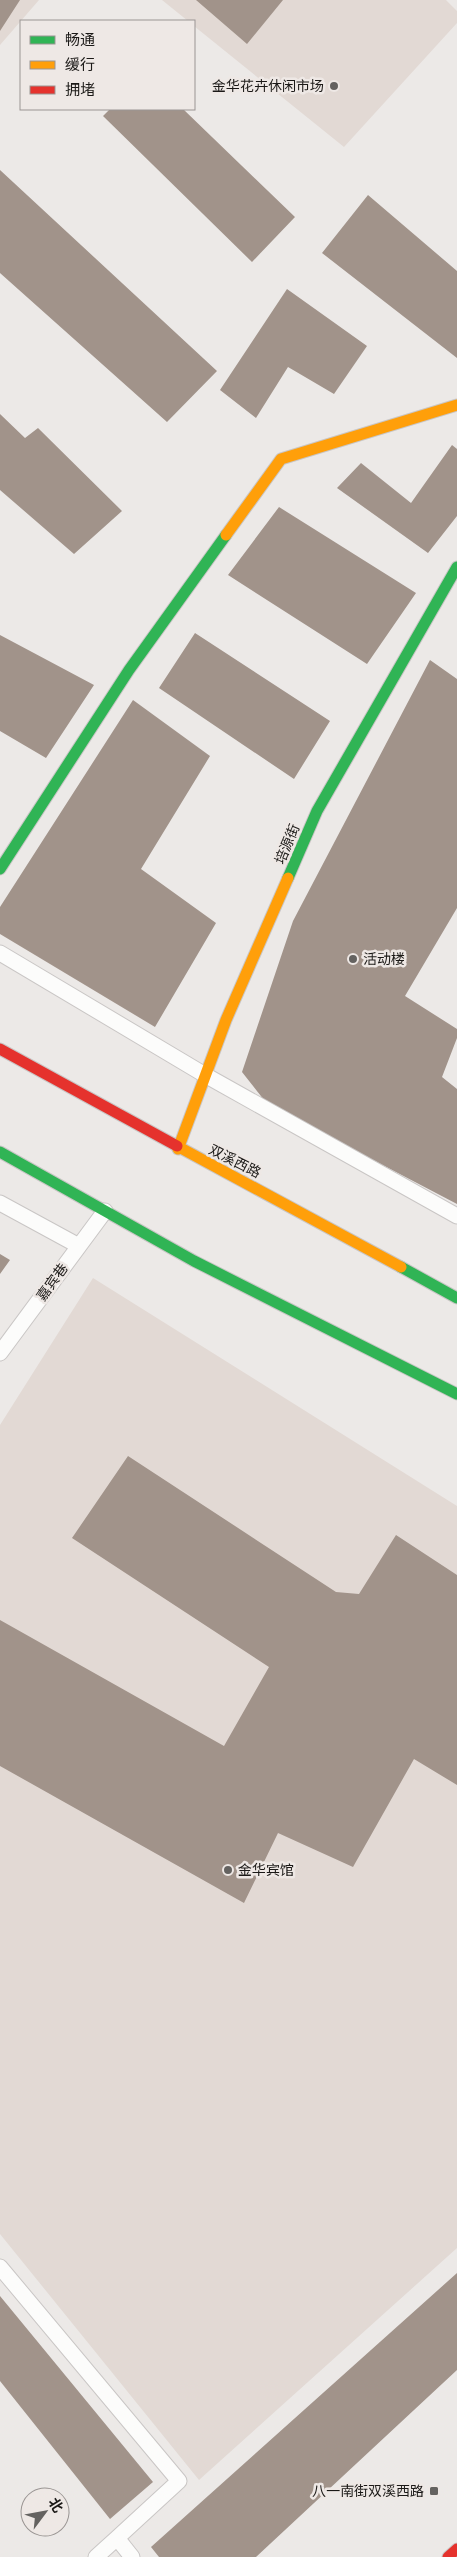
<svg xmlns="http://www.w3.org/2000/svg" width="457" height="2557" viewBox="0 0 457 2557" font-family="'Times New Roman','Noto Sans SC',serif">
	<rect width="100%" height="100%" fill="#ece9e7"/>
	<!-- built -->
	<path fill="#e2d9d4" d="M 0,0 L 39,0 L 0,45 Z
		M 162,0 L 446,0 L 457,11 L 457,23 L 344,147 L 194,26 L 194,21 L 188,21 Z
		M 93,1278 L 457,1506 L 457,2248 L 199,2480 L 0,2234 L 0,1425 Z"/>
	<!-- building -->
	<path fill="#a1938a" d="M 0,0 L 20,0 L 0,31 Z
		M 196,0 L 283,0 L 247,44 Z
		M 110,109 L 183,109 L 295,217 L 252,262 L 103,116 Z
		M 0,170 L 217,371 L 167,422 L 0,273 Z
		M 368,195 L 457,271 L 457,358 L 322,253 Z
		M 287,289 L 367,346 L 334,394 L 288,367 L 256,418 L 220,390 Z
		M 0,414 L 25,438 L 38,428 L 122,511 L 74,554 L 0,490 Z
		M 452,445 L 457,449 L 457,516 L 428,553 L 337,488 L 361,463 L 411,503 Z
		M 279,507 L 416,593 L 367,664 L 228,575 Z
		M 195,633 L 330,721 L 294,779 L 159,688 Z
		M 0,635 L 94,685 L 46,758 L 0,731 Z
		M 430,660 L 457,679 L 457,908 L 405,996 L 457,1029 L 457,1038 L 442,1077 L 457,1089 L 457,1204 L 268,1105 L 242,1072 L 293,921 Z
		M 133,700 L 210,756 L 141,869 L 216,923 L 155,1027 L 0,934 L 0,907 Z
		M 0,1254 L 10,1260 L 0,1274 Z
		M 128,1456 L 336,1592 L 359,1594 L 396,1535 L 457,1575 L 457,1785 L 414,1759 L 353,1867 L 278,1833 L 244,1903 L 0,1766 L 0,1620 L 224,1746 L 269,1667 L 72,1538 Z
		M 457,2273 L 457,2370 L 256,2557 L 159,2557 L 151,2547 Z
		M 0,2296 L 153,2482 L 110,2519 L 0,2381 Z"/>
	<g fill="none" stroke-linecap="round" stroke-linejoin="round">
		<!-- lane casing -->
		<g stroke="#c9c6c5" stroke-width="17">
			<path id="lane" d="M 0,953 L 205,1075 L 457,1216
				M 0,1203 L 79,1246
				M 0,1353 L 105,1211
				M 0,2267 L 179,2481 L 117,2538 L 132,2557
				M 96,2557 L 117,2538"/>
		</g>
		<!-- fast casing -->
		<g stroke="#c9c6c5" stroke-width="13">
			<path id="fast" d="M 0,869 L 129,670 L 226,535
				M 288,878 L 317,811 L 457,567
				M 0,1152 L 194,1261 L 457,1394
				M 401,1267 L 457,1298"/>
		</g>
		<!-- slow casing -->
		<g stroke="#c9c6c5" stroke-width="13">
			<path id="slow" d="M 226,535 L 281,459 L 457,405
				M 177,1146 L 401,1267
				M 178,1149 L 226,1020 L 288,878"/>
		</g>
		<!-- jam casing -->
		<g stroke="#c9c6c5" stroke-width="13">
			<path id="jam" d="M 0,1049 L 177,1146
				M 448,2557 L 457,2549"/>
		</g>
		<!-- lane -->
		<use href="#lane" stroke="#fcfcfb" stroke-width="15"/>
		<!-- fast -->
		<use href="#fast" stroke="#30b455" stroke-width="11"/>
		<!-- slow -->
		<use href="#slow" stroke="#ff9f0a" stroke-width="11"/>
		<!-- jam -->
		<use href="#jam" stroke="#e5322d" stroke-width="11"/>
	</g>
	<!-- markers -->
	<g fill="#646260" stroke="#eee8e5" stroke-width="2">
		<circle cx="334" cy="86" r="5"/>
		<circle cx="353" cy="959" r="5"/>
		<circle cx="228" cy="1870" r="5"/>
		<rect x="429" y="2486" width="10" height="10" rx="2.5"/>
	</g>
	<g text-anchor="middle" stroke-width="5" stroke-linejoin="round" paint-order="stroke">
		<!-- poi labels -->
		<g font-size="14" fill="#1b1917" stroke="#eee8e5" text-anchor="end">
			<text x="324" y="91">金华花卉休闲市场</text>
			<text x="363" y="964" text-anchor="start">活动楼</text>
			<text x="238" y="1875" text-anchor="start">金华宾馆</text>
			<text x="424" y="2496">八一南街双溪西路</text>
		</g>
		<!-- street labels -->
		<g font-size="14" fill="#1b1917" stroke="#eee8e5">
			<text transform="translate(287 844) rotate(-67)" y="5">培源街</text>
			<text transform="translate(235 1161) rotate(27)" y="5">双溪西路</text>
			<text transform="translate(52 1282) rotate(-54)" y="5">嘉宾巷</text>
		</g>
	</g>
	<!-- legend -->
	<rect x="20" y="20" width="175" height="90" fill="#eee8e5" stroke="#9a9593"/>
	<rect x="30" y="36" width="25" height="8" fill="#30b455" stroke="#9a9593"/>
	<text x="65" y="45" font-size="15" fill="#1b1917">畅通</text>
	<rect x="30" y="61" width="25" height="8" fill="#ff9f0a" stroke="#9a9593"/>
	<text x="65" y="70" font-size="15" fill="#1b1917">缓行</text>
	<rect x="30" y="86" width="25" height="8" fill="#e5322d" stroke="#9a9593"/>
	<text x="65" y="95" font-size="15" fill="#1b1917">拥堵</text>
	<!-- north arrow -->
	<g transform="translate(45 2512) rotate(58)"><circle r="24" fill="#eee8e5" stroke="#9a9593"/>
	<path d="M0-4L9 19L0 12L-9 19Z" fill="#646260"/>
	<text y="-8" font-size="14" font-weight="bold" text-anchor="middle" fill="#1b1917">北</text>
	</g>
</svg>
